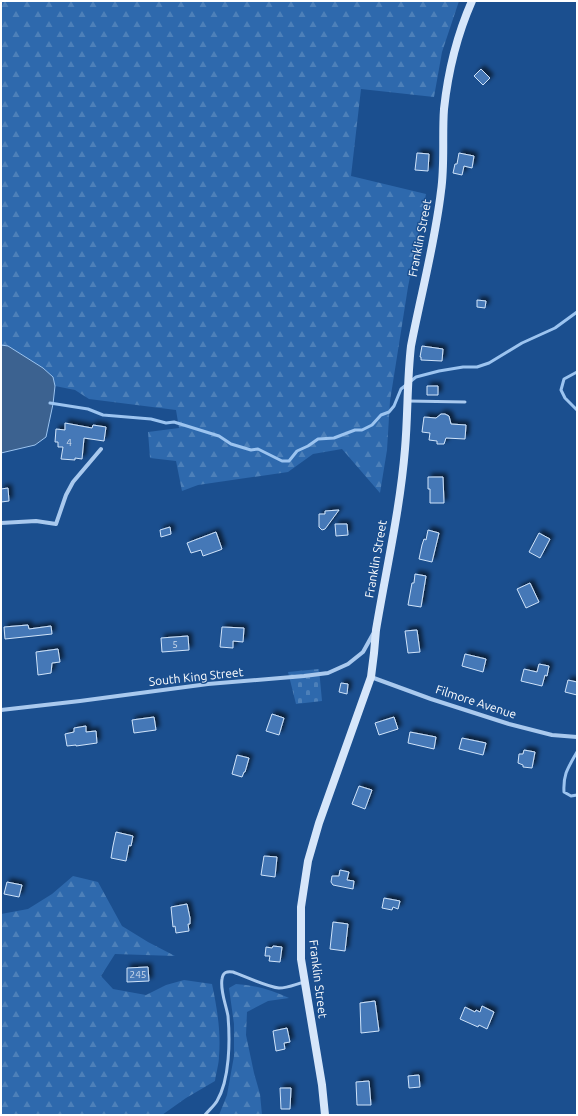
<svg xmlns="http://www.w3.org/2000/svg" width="578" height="1116" viewBox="0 0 578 1116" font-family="Ubuntu,sans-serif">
	<defs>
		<pattern id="forest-firs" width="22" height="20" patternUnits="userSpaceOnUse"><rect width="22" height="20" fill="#2e69ad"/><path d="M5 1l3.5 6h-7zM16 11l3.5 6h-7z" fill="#4d80b9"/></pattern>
		<pattern id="cemetery-stones" width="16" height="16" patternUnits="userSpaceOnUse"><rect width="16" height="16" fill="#2e69ad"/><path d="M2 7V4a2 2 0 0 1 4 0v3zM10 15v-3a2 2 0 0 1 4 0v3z" fill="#4d80b9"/></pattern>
		<filter id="shadow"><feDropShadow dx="3.5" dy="-3.5" stdDeviation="2" flood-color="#0009"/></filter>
	</defs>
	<rect width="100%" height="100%" fill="#1b4f8f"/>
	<!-- forest -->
	<path fill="url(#forest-firs)" d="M 1,1 L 459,1 L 442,52 L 434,97 L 361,89 L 351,176 L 426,194 L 408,287 L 390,401 L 387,450 L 380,493 L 342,449 L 313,454 L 288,472 L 198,485 L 182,491 L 176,461 L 150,458 L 148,432 L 179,428 L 176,410 L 89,399 L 75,390 L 55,386 L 53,377 L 43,368 L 8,346 L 1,345 Z
		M 73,876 L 98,882 L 122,926 L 148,942 L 175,956 L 115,954 L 101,976 L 113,989 L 146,995 L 166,985 L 184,980 L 212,984 C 217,1008 221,1031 219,1056 C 219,1064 216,1073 215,1081 L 186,1098 L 162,1115 L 1,1115 L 1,914 L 28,909 L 52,894 Z
		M 236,984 C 254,985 272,990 289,998 L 268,1001 L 247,1012 L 246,1035 L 254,1073 L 260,1094 L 262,1115 L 219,1115 L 227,1095 L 234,1056 L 234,1024 L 229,988 Z"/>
	<!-- cemetery -->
	<path fill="url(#cemetery-stones)" d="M 319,669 L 322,701 L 296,704 L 288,672 Z"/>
	<!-- water -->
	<path fill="#3c6290" stroke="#9cc4f0" d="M 1,345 L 8,346 L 43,368 L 53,377 L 55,386 L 53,404 L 46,437 L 35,445 L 1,453 Z"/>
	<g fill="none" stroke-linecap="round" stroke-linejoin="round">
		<!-- stream -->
		<path stroke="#9cc4f0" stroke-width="3" d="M 577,372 L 564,379 L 561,390 L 565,398 L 577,410
			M 50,403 L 88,409 L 103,415 L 151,419 L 166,423 L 174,422 L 219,436 L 231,444 L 251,450 L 258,449 L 282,461 L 289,461 L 297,451 L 308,446 L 318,439 L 334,438 L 355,430 L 362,430 L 372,425 L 381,415 L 389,412 L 394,406 L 401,389 L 416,377 L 439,371 L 463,367 L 477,367 L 489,363 L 522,343 L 555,328 L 577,312
			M 577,752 C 568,768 563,774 564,792 L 571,796 L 577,795"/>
	</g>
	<!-- building -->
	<path fill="#4478b7" stroke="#cfe3fa" filter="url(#shadow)" d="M 481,69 L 490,78 L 483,85 L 474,76 Z
		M 417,153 L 429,154 L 428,171 L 415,170 Z
		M 459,153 L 474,156 L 472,168 L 464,166 L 462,175 L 453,173 L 455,164 L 457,164 Z
		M 477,300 L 486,301 L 485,308 L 477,307 Z
		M 422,346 L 443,349 L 442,361 L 421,360 L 421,357 L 420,357 Z
		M 427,386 L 438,386 L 438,395 L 427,395 Z
		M 441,414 L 445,414 L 449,416 L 451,424 L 466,425 L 465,439 L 446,438 L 444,444 L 437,444 L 437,441 L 429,440 L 430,433 L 422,432 L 424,417 L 436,418 Z
		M 65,423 L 92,428 L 93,425 L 106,427 L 104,441 L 84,438 L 82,459 L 75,458 L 75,460 L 61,459 L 63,447 L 58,447 L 58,442 L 55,442 L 56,429 L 65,430 Z
		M 428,477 L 443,477 L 444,503 L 430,503 L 430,489 L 428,489 Z
		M 8,488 L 9,501 L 1,502 L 1,489 Z
		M 339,510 L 325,529 L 322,530 L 319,527 L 319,514 L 325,514 L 325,511 Z
		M 335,524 L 347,524 L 348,535 L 336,536 Z
		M 170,527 L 171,534 L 161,537 L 160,530 Z
		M 428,530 L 439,533 L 432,562 L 419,559 L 422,545 L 424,539 L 426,540 Z
		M 216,532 L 222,549 L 220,550 L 203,556 L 201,550 L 191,553 L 187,543 Z
		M 539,533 L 550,539 L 540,558 L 529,552 Z
		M 415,574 L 426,576 L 421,607 L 408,605 L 412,583 L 414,583 Z
		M 530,583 L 539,602 L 526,608 L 517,589 Z
		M 28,625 L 29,629 L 51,626 L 52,634 L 5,639 L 4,627 Z
		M 222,627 L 244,628 L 243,642 L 233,641 L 233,648 L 220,647 Z
		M 417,630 L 420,652 L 408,653 L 405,631 Z
		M 188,636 L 189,650 L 162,652 L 161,638 Z
		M 58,649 L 60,662 L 52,663 L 51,673 L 38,675 L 36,652 Z
		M 465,654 L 486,659 L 483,672 L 462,666 Z
		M 539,664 L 549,666 L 547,676 L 545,675 L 542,686 L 521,681 L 524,669 L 537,672 Z
		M 568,680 L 577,682 L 577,695 L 565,692 Z
		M 341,683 L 348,684 L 347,694 L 339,692 Z
		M 272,714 L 284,718 L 279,735 L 266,731 Z
		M 154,717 L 156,730 L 134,733 L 132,720 Z
		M 394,717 L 398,729 L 379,735 L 375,723 Z
		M 86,726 L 86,732 L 96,731 L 97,743 L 76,746 L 76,745 L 67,746 L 65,734 L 74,732 L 74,728 Z
		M 410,732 L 436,737 L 434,749 L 408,743 Z
		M 462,738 L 486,743 L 483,755 L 459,749 Z
		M 524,750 L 535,752 L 532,768 L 523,767 L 523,765 L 518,763 L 519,754 L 523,754 Z
		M 237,755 L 249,758 L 245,772 L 244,772 L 242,777 L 232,774 Z
		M 359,786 L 372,790 L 365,809 L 352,804 Z
		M 116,832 L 133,836 L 131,846 L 129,845 L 126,861 L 111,858 L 113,846 Z
		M 264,856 L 277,857 L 275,877 L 261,875 Z
		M 340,870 L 349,872 L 347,880 L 354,881 L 353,889 L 333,885 L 331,882 L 332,876 L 339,876 Z
		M 7,882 L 22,885 L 19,897 L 4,894 Z
		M 384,898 L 400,901 L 398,909 L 393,907 L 392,910 L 382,908 Z
		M 187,904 L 190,918 L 190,924 L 188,924 L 189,931 L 176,933 L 175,926 L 173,927 L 171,907 Z
		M 333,922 L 348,924 L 345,951 L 330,949 Z
		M 273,946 L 282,947 L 280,962 L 269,961 L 270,956 L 265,956 L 266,947 L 272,948 Z
		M 148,967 L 149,981 L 127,982 L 127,968 Z
		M 375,1001 L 379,1031 L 361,1033 L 360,1003 Z
		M 482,1006 L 494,1012 L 487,1029 L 479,1025 L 478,1027 L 460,1019 L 465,1007 L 475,1012 L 476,1010 L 480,1012 Z
		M 287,1028 L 290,1042 L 284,1043 L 285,1049 L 276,1051 L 273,1031 Z
		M 419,1075 L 420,1087 L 409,1088 L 408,1076 Z
		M 369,1081 L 371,1105 L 357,1105 L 356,1082 Z
		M 280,1088 L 291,1088 L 290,1109 L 281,1109 Z"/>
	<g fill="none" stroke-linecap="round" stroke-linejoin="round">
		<!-- lane -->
		<path stroke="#a9c9ee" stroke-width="3" d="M 408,401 L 465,402
			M 205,1115 C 209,1110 214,1106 217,1101 C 230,1079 230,1040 228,1016 C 226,1004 220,991 222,979 C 223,972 227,971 233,972 C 244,976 268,987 279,988 C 288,988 296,984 304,982"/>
		<!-- street -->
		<path stroke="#a9c9ee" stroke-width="4" d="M 1,523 L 36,521 L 56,524 L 66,495 L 73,482 L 101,449
			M 371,677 L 431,699 L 509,724 L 552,735 L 577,737
			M 1,710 L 80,701 L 208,684 L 304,676 L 328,673 L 348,664 L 363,652 L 373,634"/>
		<!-- secondary -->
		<path stroke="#d6e6fa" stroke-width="8" d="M 325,1115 L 322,1085 L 301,959 L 301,907 L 308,861 L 319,823 L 371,677 L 374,653 L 376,630 C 386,570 400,510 405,449 C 408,415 407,380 411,346 C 421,294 435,243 441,191 C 445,164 442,136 444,109 C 448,72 457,35 472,1"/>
	</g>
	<g text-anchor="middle" stroke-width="3" stroke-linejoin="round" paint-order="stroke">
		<!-- number labels -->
		<g font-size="10" fill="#d0dded">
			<text x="69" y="446">4</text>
			<text x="175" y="648">5</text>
			<text x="138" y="978">245</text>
		</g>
		<!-- street labels -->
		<g font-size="12" fill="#fff" stroke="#1b4f8f">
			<text transform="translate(420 238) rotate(-79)" y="4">Franklin Street</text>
			<text transform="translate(376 559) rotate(-80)" y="4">Franklin Street</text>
			<text transform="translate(196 677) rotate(-6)" y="4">South King Street</text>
			<text transform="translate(476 702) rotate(18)" y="4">Filmore Avenue</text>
			<text transform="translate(318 979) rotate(83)" y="4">Franklin Street</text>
		</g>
	</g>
	<!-- border -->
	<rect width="578" height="1116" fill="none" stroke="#ffffff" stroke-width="4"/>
</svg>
